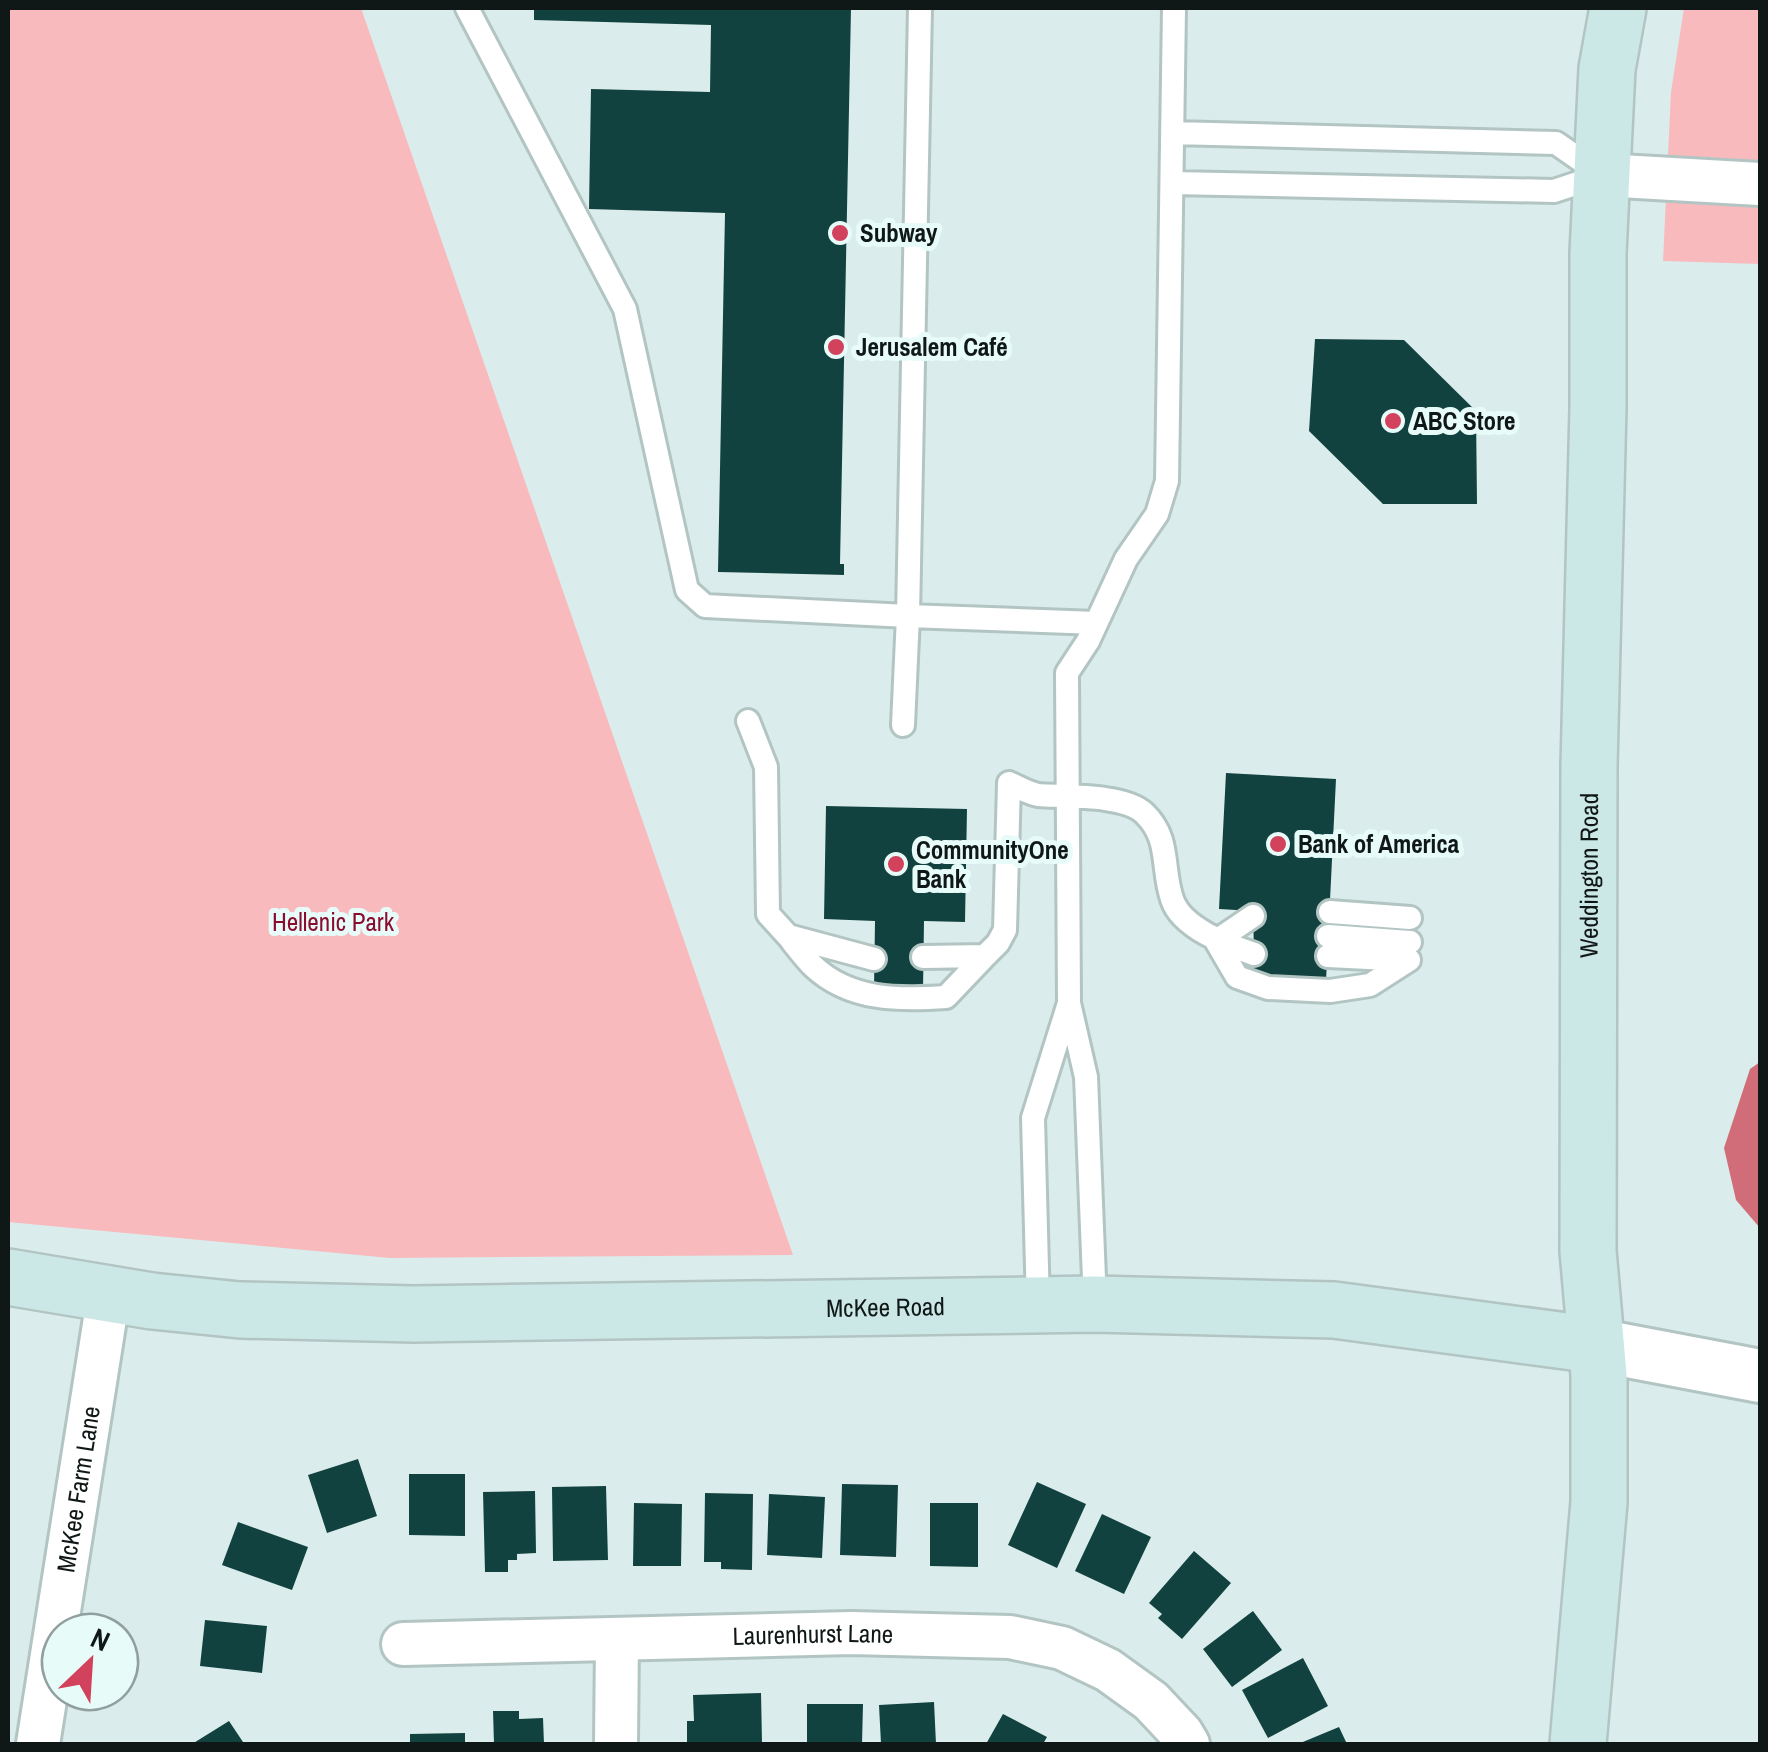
<svg xmlns="http://www.w3.org/2000/svg" width="1768" height="1752" viewBox="0 0 1768 1752" font-family="'Archivo Narrow',sans-serif">
	<rect width="100%" height="100%" fill="#daedec"/>
	<!-- green -->
	<path fill="#f9babe" d="M 8,8 L 361,8 L 793,1255 L 390,1258 L 8,1222 Z
		M 1684,8 L 1760,8 L 1760,264 L 1663,261 L 1671,92 Z"/>
	<!-- water -->
	<path fill="#d16d78" d="M 1760,1062 L 1760,1228 L 1736,1200 L 1724,1148 L 1750,1069 Z"/>
	<!-- building -->
	<path fill="#12423f" d="M 534,8 L 851,8 L 840,564 L 844,564 L 844,575 L 718,572 L 725,213 L 589,209 L 591,89 L 710,92 L 711,25 L 534,20 Z
		M 1315,339 L 1404,340 L 1476,411 L 1477,504 L 1383,504 L 1309,431 Z
		M 1226,773 L 1336,779 L 1326,981 L 1250,977 L 1254,954 L 1253,911 L 1219,909 Z
		M 826,806 L 967,809 L 965,922 L 924,921 L 923,990 L 874,989 L 875,921 L 824,919 Z
		M 358,1459 L 377,1516 L 327,1533 L 308,1475 Z
		M 409,1474 L 465,1474 L 465,1536 L 409,1535 Z
		M 1037,1482 L 1086,1504 L 1057,1568 L 1008,1545 Z
		M 842,1484 L 898,1485 L 896,1557 L 840,1555 Z
		M 606,1486 L 608,1560 L 553,1561 L 552,1487 Z
		M 535,1491 L 536,1553 L 517,1554 L 517,1560 L 508,1560 L 508,1572 L 485,1572 L 483,1492 Z
		M 705,1493 L 753,1494 L 752,1570 L 721,1569 L 721,1562 L 704,1562 Z
		M 769,1494 L 825,1497 L 822,1558 L 767,1555 Z
		M 634,1503 L 682,1504 L 681,1566 L 633,1566 Z
		M 930,1503 L 978,1503 L 978,1567 L 930,1566 Z
		M 1102,1514 L 1151,1537 L 1124,1594 L 1075,1571 Z
		M 238,1522 L 308,1547 L 292,1590 L 222,1565 Z
		M 1194,1551 L 1231,1583 L 1182,1639 L 1158,1618 L 1162,1614 L 1149,1603 Z
		M 1253,1611 L 1282,1650 L 1232,1687 L 1203,1649 Z
		M 205,1620 L 267,1626 L 262,1673 L 200,1666 Z
		M 1303,1658 L 1328,1706 L 1268,1738 L 1242,1690 Z
		M 761,1693 L 762,1742 L 687,1743 L 687,1721 L 694,1721 L 693,1695 Z
		M 934,1702 L 936,1744 L 881,1744 L 879,1705 Z
		M 807,1704 L 863,1704 L 862,1744 L 807,1744 Z
		M 493,1711 L 519,1711 L 519,1719 L 543,1718 L 544,1744 L 494,1744 Z
		M 1003,1714 L 1047,1737 L 1043,1744 L 986,1744 Z
		M 229,1721 L 243,1742 L 240,1744 L 192,1744 Z
		M 1339,1727 L 1347,1744 L 1298,1744 Z
		M 465,1733 L 465,1744 L 410,1744 L 410,1734 Z"/>
	<g fill="none" stroke-linecap="round" stroke-linejoin="round">
		<!-- service casing -->
		<g stroke="#b2c5c3" stroke-width="28">
			<path id="service" d="M 467,8 L 625,309 L 687,590 L 705,606 L 908,616 L 903,725
				M 920,8 L 908,616 L 1096,623
				M 1172,183 L 1554,191 L 1602,175 L 1556,143 L 1173,133
				M 748,721 L 766,767 L 768,914 L 788,936 L 874,959
				M 1330,912 L 1410,918
				M 788,936 C 796,946 804,957 813,966 C 850,1001 899,1000 946,997 L 985,956
				M 1328,936 L 1410,942
				M 1216,941 L 1237,977 L 1268,988 L 1330,991 L 1370,985 L 1409,960
				M 1216,941 L 1253,916
				M 1328,956 L 1409,960
				M 923,957 L 985,956 L 998,943 L 1005,930 L 1009,783 C 1018,787 1028,793 1038,795 C 1064,797 1124,794 1144,813 C 1171,839 1161,866 1172,899 C 1181,928 1228,945 1254,954
				M 1069,1003 L 1067,673 L 1088,641 L 1126,559 L 1157,514 L 1167,481 L 1174,8
				M 1038,1305 L 1033,1118 L 1069,1003 L 1086,1077 L 1095,1304"/>
		</g>
		<!-- minor casing -->
		<g stroke="#b2c5c3" stroke-width="48">
			<g id="minor">
				<path d="M 1602,175 L 1760,184"/>
				<path id="s1" d="M 403,1644 L 851,1633 L 1010,1637 L 1062,1648 L 1108,1670 L 1151,1701 L 1182,1734 L 1188,1744"/>
				<path id="s2" d="M 38,1744 L 109,1293"/>
				<path d="M 616,1744 L 617,1640"/>
			</g>
		</g>
		<!-- tertiary casing -->
		<g stroke="#b2c5c3" stroke-width="58">
			<path id="tertiary" d="M 1596,1345 L 1760,1376"/>
		</g>
		<!-- secondary casing -->
		<g stroke="#b2c5c3" stroke-width="60">
			<g id="secondary">
				<path id="s3" d="M 8,1277 L 152,1301 L 240,1310 L 414,1314 L 1095,1304 L 1334,1310 L 1596,1345"/>
				<path id="s4" d="M 1578,1744 L 1599,1502 L 1599,1375 L 1588,1251 L 1589,766 L 1598,408 L 1598,253 L 1607,69 L 1618,8"/>
			</g>
		</g>
		<!-- service -->
		<use href="#service" stroke="#fff" stroke-width="22"/>
		<!-- minor -->
		<use href="#minor" stroke="#fff" stroke-width="42"/>
		<!-- tertiary -->
		<use href="#tertiary" stroke="#fff" stroke-width="52"/>
		<!-- secondary -->
		<use href="#secondary" stroke="#cbe8e6" stroke-width="55"/>
	</g>
	<!-- markers -->
	<g fill="#d2425c" stroke="#e7fbf9" stroke-width="4">
		<circle cx="840" cy="233" r="10"/>
		<circle cx="836" cy="347" r="10"/>
		<circle cx="1393" cy="421" r="10"/>
		<circle cx="1278" cy="844" r="10"/>
		<circle cx="896" cy="864" r="10"/>
	</g>
	<g text-anchor="middle" stroke-width="10" stroke-linejoin="round" paint-order="stroke">
		<!-- poi labels -->
		<g font-size="25" font-weight="bold" fill="#101717" stroke="#e7fbf9" text-anchor="start">
			<text x="860" y="242">Subway</text>
			<text x="856" y="356">Jerusalem Café</text>
			<text x="1413" y="430">ABC Store</text>
			<text x="1298" y="853">Bank of America</text>
			<text x="916" y="859">CommunityOne<tspan x="916" dy="29">Bank</tspan></text>
		</g>
		<!-- street labels -->
		<g font-size="25" fill="#101717" stroke="#e7fbf9">
			<text dy="9" stroke="none"><textPath href="#s4" startOffset="870">Weddington Road</textPath></text>
			<text dy="9" stroke="none"><textPath href="#s3" startOffset="880">McKee Road</textPath></text>
			<text dy="9" stroke="none"><textPath href="#s2" startOffset="258">McKee Farm Lane</textPath></text>
			<text dy="9" stroke="none"><textPath href="#s1" startOffset="410">Laurenhurst Lane</textPath></text>
		</g>
		<!-- park labels -->
		<g font-size="25" fill="#8a0c2f" stroke="#e7fbf9">
			<text x="333" y="931">Hellenic Park</text>
		</g>
	</g>
	<!-- border -->
	<rect width="1768" height="1752" fill="none" stroke="#101717" stroke-width="20"/>
	<!-- north arrow -->
	<g transform="translate(90 1662) rotate(25)"><circle r="48" fill="#e7fbf9" stroke="#91a09f" stroke-width="2.5"/>
	<path d="M0-8L18 38L0 25L-18 38Z" fill="#d2425c"/>
	<text y="-15" font-size="28" font-weight="bold" text-anchor="middle" fill="#101717">N</text>
	</g>
</svg>
